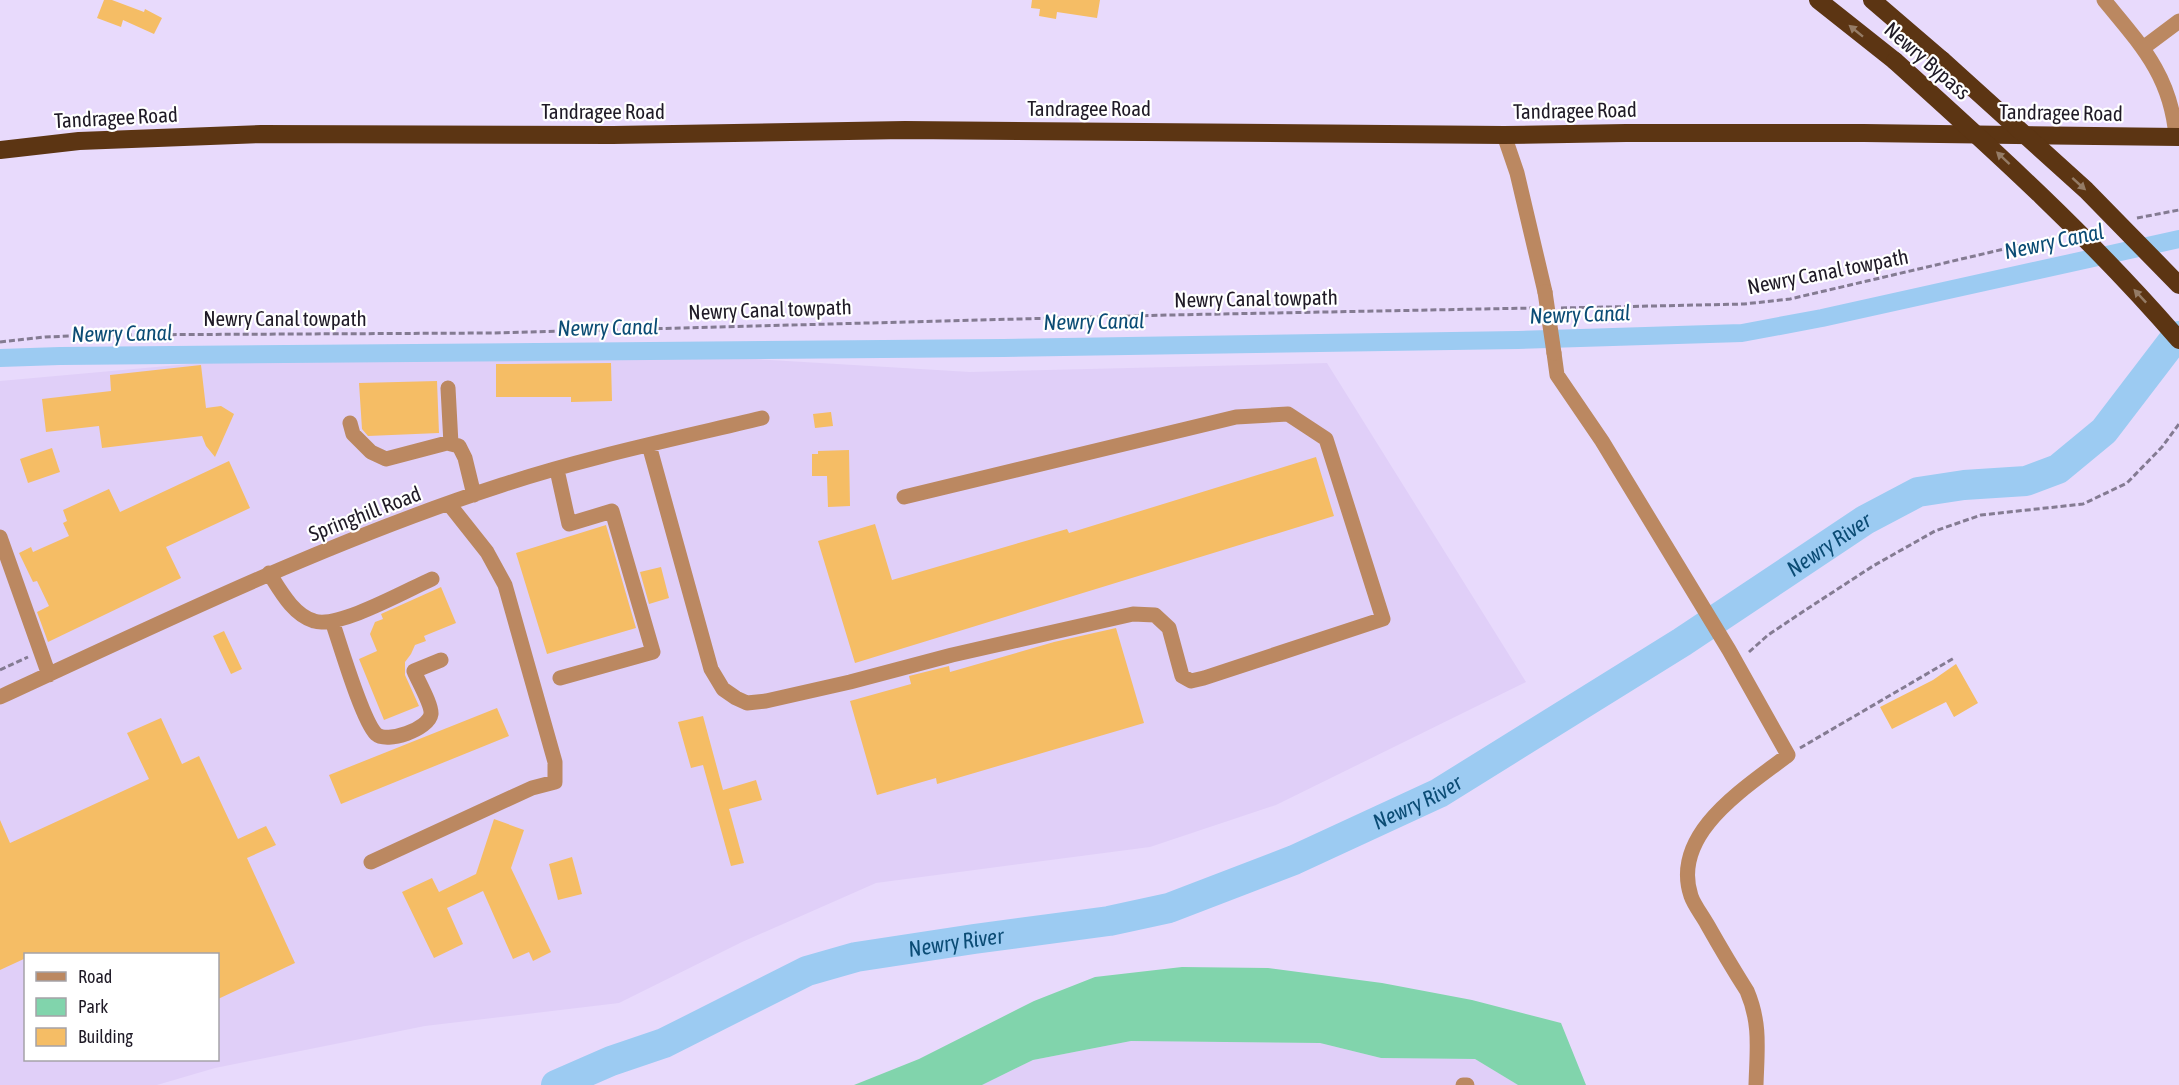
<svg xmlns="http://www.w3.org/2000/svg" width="2179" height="1085" viewBox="0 0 2179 1085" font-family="'Asap Condensed',sans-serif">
	<rect width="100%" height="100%" fill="#e8dafc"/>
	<!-- built -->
	<path fill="#e0cff8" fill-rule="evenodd" d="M 489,357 L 737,358 L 970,372 L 1327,363 L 1526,682 L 1276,805 L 1150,847 L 876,883 L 742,942 L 619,1003 L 425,1026 L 215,1068 L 157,1085 L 0,1085 L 0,381 L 234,360 ZM 26,954 L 218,954 L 218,1060 L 26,1060 Z
		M 1131,1041 L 1320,1043 L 1381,1058 L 1475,1059 L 1518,1085 L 982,1085 L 1033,1060 Z"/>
	<!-- green -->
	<path fill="#81d4ac" d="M 1182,967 L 1268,968 L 1382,983 L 1472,1000 L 1561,1023 L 1586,1085 L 1518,1085 L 1475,1059 L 1381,1058 L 1320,1043 L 1131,1041 L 1033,1060 L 982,1085 L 854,1085 L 919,1059 L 1034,1001 L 1095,977 Z"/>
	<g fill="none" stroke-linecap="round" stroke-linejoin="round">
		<!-- canal -->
		<path stroke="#9ccbf2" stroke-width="18" d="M 0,358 L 60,356 L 1003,348 L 1518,340 L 1742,333 L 1822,318 L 2179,239"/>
		<!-- river -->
		<path stroke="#9ccbf2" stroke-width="30" id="s1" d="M 556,1085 L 611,1061 L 664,1043 L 807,971 L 856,957 L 974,939 L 1109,921 L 1169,908 L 1294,860 L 1439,793 L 1682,642 L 1865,520 L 1918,492 L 1964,485 L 2026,481 L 2058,469 L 2104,431 L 2172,342 L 2179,336"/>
	</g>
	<!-- building -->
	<path fill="#f5bd65" d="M 104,0 L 112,0 L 144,12 L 145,9 L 162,18 L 154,34 L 123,20 L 121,27 L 97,18 Z
		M 1032,0 L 1100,0 L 1097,18 L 1057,12 L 1056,19 L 1039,16 L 1040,9 L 1031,8 Z
		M 611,363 L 612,401 L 571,402 L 571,397 L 496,397 L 496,364 Z
		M 201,365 L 206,408 L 221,406 L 234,414 L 215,457 L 206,446 L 202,436 L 102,448 L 99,426 L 46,432 L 42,399 L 111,391 L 110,375 Z
		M 437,381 L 439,433 L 368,436 L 362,429 L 359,383 Z
		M 831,412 L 833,426 L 815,428 L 813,414 Z
		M 52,448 L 60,472 L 28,483 L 20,459 Z
		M 849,450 L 850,506 L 828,507 L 827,476 L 812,476 L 812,454 L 818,454 L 818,451 Z
		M 1316,457 L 1334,516 L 855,663 L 818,541 L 875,524 L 892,580 L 1067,529 L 1069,533 Z
		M 229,461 L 250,508 L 166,547 L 181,578 L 48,642 L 37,612 L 49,606 L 37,581 L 33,582 L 19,553 L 31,547 L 33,552 L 69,536 L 63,523 L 67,521 L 63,510 L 109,489 L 120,512 Z
		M 606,525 L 636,628 L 547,654 L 516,553 Z
		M 661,567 L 669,598 L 649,604 L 640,572 Z
		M 441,587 L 456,623 L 424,636 L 426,641 L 415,645 L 411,654 L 405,662 L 405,675 L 419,706 L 384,720 L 359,659 L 377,651 L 370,634 L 375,622 L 383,619 L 381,614 Z
		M 1116,628 L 1144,723 L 937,784 L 936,778 L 877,795 L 850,701 L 911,684 L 909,676 L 949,666 L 950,672 L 1054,642 Z
		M 224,631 L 242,669 L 231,674 L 213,636 Z
		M 1956,664 L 1978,703 L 1954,717 L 1946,702 L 1892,729 L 1880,707 L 1933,680 Z
		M 497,708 L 509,736 L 341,804 L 329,775 Z
		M 703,716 L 723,790 L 756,780 L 762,800 L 729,809 L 744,863 L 731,866 L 703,765 L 691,768 L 678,722 Z
		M 161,718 L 182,764 L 199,756 L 238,839 L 266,826 L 276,845 L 247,858 L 295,963 L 218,999 L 218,954 L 26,954 L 26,958 L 0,970 L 0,820 L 10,843 L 149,779 L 127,733 Z
		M 494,819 L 524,830 L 511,868 L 551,952 L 533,961 L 529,952 L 513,959 L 483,891 L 447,908 L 463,944 L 434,958 L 402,892 L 432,878 L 439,892 L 476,874 Z
		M 572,857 L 582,894 L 558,900 L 549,864 Z"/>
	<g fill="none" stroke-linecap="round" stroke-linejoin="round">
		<!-- path -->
		<path stroke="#847b92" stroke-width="3" stroke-dasharray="6 3" stroke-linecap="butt" d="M 2137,218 L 2179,210
			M 1561,308 L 1744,304 L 1790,299 L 2060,236
			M 0,342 L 45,337 L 98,335 L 492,333 L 1169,315 L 1534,308
			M 1749,652 L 1768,635 L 1807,609 L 1873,566 L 1935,531 L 1981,515 L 2083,504 L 2127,483 L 2162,447 L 2179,424
			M 0,670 L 28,657
			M 1800,748 L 1954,658"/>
		<!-- minor -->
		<path stroke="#bb8861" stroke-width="15" d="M 2104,0 C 2141,45 2171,76 2176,137
			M 2143,48 L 2179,21
			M 1504,135 L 1517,173 L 1545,292
			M 1554,353 L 1557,375 L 1602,441 L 1729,650 L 1788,755 C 1747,787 1670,833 1691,896 C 1694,905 1702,915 1707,924 C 1720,947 1733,969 1747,991 C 1761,1024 1757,1050 1756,1085
			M 448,388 L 451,444
			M 350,423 L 353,434 L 371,452 L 386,459 L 447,443 L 459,446 L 465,458 L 474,495
			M 649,445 L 711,669 L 723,689 L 736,698 L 747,703 L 766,701 L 850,682 L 952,655 L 1133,614 L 1155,615 L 1169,628 L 1182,676 L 1191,681 L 1204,678 L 1383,619 L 1326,439 L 1288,414 L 1236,417 L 904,497
			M 557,470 L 569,524 L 612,511 L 653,652 L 560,678
			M 0,537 L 49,675
			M 269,573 C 280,590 293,615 314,621 C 338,629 407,590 432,579
			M 332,621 C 340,644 362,720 376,734 C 387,744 429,729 431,714 C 432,705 418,681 414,671 L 441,660
			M 0,697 C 165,621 329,541 502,485 C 587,457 675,439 762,418
			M 371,862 L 532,788 L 555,782 L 555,762 L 505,585 L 487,552 L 449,504
			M 1463,1085 L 1467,1085"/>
		<!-- highway -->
		<path stroke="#5c3513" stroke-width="18" d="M 1818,0 L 1895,61
			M 1872,0 L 1942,60
			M 0,150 L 79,141 L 261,134 L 613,135 L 905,130 L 1504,135 L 1626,133 L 1864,133 L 2179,137"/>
		<!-- minor-bridge -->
		<path stroke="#bb8861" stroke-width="15" d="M 1545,292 L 1554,353"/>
		<!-- highway-bridge -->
		<path stroke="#5c3513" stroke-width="18" d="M 1942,60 L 2086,190 L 2179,285
			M 1895,61 C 1994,150 2092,239 2179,340"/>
	</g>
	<!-- one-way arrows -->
	<defs><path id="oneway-solid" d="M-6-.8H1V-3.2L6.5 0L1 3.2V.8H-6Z" transform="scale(1.5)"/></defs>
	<g fill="#957c66">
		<use href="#oneway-solid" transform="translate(1856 31) rotate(-141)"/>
		<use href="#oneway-solid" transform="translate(2003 158) rotate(-137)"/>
		<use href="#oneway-solid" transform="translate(2079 184) rotate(42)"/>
		<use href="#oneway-solid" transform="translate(2140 296) rotate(-133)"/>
	</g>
	<g text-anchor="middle" stroke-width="4.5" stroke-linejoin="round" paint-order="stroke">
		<!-- street labels -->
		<g font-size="21" fill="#1f1a26" stroke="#fff">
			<text transform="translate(1927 61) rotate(41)" y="7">Newry Bypass</text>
			<text x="1089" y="116">Tandragee Road</text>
			<text transform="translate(1575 111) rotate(-1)" y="7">Tandragee Road</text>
			<text x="603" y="119">Tandragee Road</text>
			<text transform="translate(2061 113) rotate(1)" y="7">Tandragee Road</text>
			<text transform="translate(116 118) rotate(-3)" y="7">Tandragee Road</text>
			<text transform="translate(1828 272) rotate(-11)" y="7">Newry Canal towpath</text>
			<text transform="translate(1256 299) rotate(-1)" y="7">Newry Canal towpath</text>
			<text transform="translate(770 310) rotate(-2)" y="7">Newry Canal towpath</text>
			<text x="285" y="326">Newry Canal towpath</text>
			<text transform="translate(365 514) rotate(-21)" y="7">Springhill Road</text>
		</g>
		<!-- water labels -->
		<g font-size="22" font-style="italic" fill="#0b4c75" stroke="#fff">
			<text transform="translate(2054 241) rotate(-12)" y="8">Newry Canal</text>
			<text transform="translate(1580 314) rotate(-2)" y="8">Newry Canal</text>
			<text transform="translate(1094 321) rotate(-1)" y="8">Newry Canal</text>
			<text transform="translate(608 327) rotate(-1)" y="8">Newry Canal</text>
			<text transform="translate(122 333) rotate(-1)" y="8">Newry Canal</text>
			<text dy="8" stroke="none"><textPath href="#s1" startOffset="1400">Newry River</textPath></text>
			<text dy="8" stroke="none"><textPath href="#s1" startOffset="914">Newry River</textPath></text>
			<text dy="8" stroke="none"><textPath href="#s1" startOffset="428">Newry River</textPath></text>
		</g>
	</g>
	<!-- legend -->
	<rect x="24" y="953" width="195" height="108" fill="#ffffff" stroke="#a5a3a8" stroke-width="1.5"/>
	<rect x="36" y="972" width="30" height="9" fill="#bb8861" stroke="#a5a3a8" stroke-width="1.5"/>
	<text x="78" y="983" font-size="18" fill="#1f1a26">Road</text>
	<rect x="36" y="998" width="30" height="18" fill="#81d4ac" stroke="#a5a3a8" stroke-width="1.5"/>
	<text x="78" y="1013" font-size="18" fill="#1f1a26">Park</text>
	<rect x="36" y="1028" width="30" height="18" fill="#f5bd65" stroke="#a5a3a8" stroke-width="1.5"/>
	<text x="78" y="1043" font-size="18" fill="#1f1a26">Building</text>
</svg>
